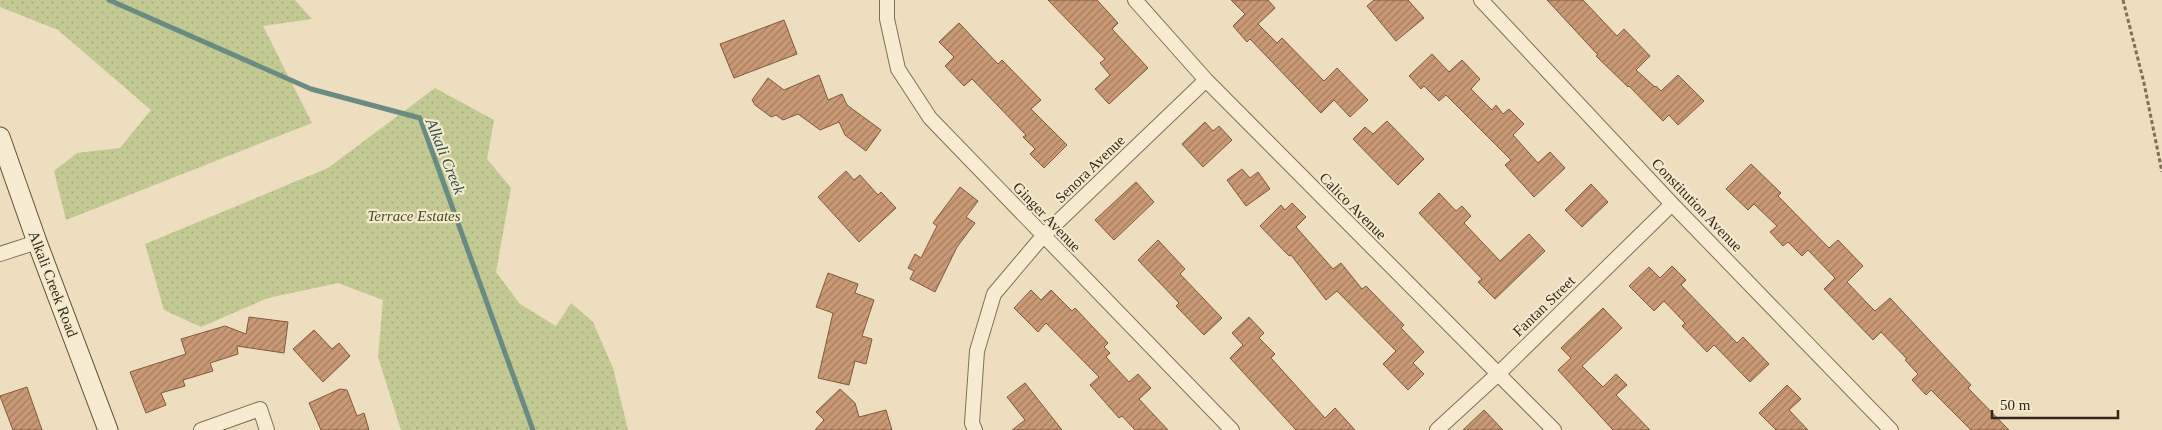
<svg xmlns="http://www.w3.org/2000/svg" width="2162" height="430" viewBox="0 0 2162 430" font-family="Georgia,serif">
	<defs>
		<pattern id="park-dots" width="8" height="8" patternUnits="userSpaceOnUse" patternTransform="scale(1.25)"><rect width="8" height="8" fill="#c3c993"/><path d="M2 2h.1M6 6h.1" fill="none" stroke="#a8ad7e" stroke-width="1.8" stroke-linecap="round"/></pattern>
		<pattern id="building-hatch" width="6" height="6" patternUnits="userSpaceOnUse" patternTransform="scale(1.25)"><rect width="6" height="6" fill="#c99875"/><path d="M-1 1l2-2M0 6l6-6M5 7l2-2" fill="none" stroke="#a47c5f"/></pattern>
	</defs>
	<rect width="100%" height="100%" fill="#ecdebe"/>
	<!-- park -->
	<path fill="url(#park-dots)" d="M 0,0 L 295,0 L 312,19 L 263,26 L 312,123 L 66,220 L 54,171 L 77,153 L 120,148 L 151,110 L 58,30 L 0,7 Z
		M 435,88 L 494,120 L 487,159 L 511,188 L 496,272 L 520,304 L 556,326 L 571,303 L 593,322 L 613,368 L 628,430 L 401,430 L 378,357 L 383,300 L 338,283 L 268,298 L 201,327 L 164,310 L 145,244 L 328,168 Z"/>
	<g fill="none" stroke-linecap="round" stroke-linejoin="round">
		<!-- stream -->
		<path stroke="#698b82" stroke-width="5" d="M 109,0 L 311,89 L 420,118 L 533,430"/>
	</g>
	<!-- building -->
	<path fill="url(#building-hatch)" stroke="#82593e" d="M 1048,0 L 1097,0 L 1118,23 L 1112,29 L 1148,68 L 1109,104 L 1095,89 L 1110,75 L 1100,63 L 1105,59 Z
		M 1231,0 L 1268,0 L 1275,8 L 1258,24 L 1277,43 L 1282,38 L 1324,81 L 1337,68 L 1368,100 L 1350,117 L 1334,100 L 1321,113 L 1250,39 L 1247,42 L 1233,26 L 1245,14 Z
		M 1374,0 L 1408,0 L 1424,18 L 1396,41 L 1367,6 Z
		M 1547,0 L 1583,0 L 1617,36 L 1624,29 L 1650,56 L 1636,70 L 1655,87 L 1656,86 L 1661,91 L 1678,75 L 1704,101 L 1678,125 L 1669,115 L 1663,121 L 1629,86 L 1628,87 L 1596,56 L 1598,55 Z
		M 784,20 L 797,54 L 734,78 L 720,44 Z
		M 959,23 L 998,64 L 1002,60 L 1041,100 L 1031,109 L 1067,145 L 1044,168 L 1030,154 L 1035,149 L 1023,137 L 1026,135 L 972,79 L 964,86 L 945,66 L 954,57 L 939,42 Z
		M 1432,54 L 1449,72 L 1462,60 L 1480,79 L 1471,89 L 1492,110 L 1496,105 L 1503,114 L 1509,109 L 1524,124 L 1513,135 L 1538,163 L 1550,152 L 1565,168 L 1534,197 L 1505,165 L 1511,160 L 1446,95 L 1439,101 L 1424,86 L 1421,89 L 1409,76 Z
		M 819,75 L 828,100 L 842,94 L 847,105 L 881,130 L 866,151 L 845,135 L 839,122 L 820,130 L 798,114 L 783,120 L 776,115 L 771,117 L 755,105 L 752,100 L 768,78 L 784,90 Z
		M 1387,121 L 1424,159 L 1398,185 L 1353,139 L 1365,127 L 1373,134 Z
		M 1205,122 L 1213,131 L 1219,126 L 1232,140 L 1203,167 L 1182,144 Z
		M 1751,164 L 1781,193 L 1778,196 L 1829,248 L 1838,240 L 1863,266 L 1847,282 L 1867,303 L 1875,311 L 1890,298 L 1971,385 L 1968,388 L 2009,430 L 1971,430 L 1931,390 L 1926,395 L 1912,380 L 1918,374 L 1905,360 L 1907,359 L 1881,332 L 1873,340 L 1824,289 L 1835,278 L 1808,250 L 1802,256 L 1788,242 L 1783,246 L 1770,232 L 1777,226 L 1754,204 L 1748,210 L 1726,189 Z
		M 1242,169 L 1250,178 L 1258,172 L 1270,189 L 1246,206 L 1227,180 Z
		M 846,171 L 854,180 L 860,175 L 878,195 L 881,192 L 896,208 L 859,242 L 818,197 Z
		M 1136,182 L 1154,202 L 1114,240 L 1095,220 Z
		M 1591,184 L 1608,202 L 1582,227 L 1565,210 Z
		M 960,187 L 978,201 L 966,217 L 975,223 L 957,247 L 935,292 L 910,279 L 914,271 L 908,268 L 915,254 L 921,258 L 937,226 L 933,223 Z
		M 1439,193 L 1456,211 L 1462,206 L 1471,216 L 1464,223 L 1500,261 L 1529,234 L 1545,251 L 1495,299 L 1478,282 L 1482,279 L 1419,213 Z
		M 1292,203 L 1306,217 L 1296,227 L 1333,269 L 1341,263 L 1362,289 L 1366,286 L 1404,325 L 1401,328 L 1424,352 L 1413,363 L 1424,374 L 1408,390 L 1383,364 L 1396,351 L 1337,291 L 1326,300 L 1291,255 L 1289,256 L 1260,226 L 1281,205 L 1285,210 Z
		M 1158,240 L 1185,269 L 1180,274 L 1222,318 L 1204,335 L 1176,306 L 1179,303 L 1138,260 Z
		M 1672,266 L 1686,280 L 1681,285 L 1737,343 L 1743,337 L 1769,364 L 1750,382 L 1714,345 L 1707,352 L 1682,326 L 1685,323 L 1664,301 L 1654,311 L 1629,286 L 1649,267 L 1660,278 Z
		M 828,273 L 858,284 L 855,293 L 874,300 L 862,336 L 872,339 L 866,364 L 855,361 L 849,385 L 818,378 L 833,313 L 816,307 Z
		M 1031,290 L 1041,300 L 1051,290 L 1072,311 L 1075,308 L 1108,343 L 1104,347 L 1110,353 L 1106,357 L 1129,382 L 1138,374 L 1151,388 L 1139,399 L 1168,430 L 1135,430 L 1122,416 L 1119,418 L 1090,385 L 1099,377 L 1046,323 L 1038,332 L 1014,308 Z
		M 1603,308 L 1622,328 L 1582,366 L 1603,387 L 1616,374 L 1627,385 L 1616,395 L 1650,430 L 1613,430 L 1558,370 L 1571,358 L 1561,348 Z
		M 249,317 L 288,322 L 284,353 L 237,346 L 238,354 L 210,363 L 213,371 L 183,380 L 185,386 L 161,393 L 166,405 L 146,413 L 130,372 L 186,354 L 181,339 L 225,326 L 246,334 Z
		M 1249,317 L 1264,333 L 1259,338 L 1275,354 L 1271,358 L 1325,418 L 1335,408 L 1355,430 L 1296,430 L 1230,358 L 1243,345 L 1232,333 Z
		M 314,330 L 332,349 L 339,343 L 350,356 L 323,382 L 293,349 Z
		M 1025,383 L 1062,430 L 1012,430 L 1025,420 L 1007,397 Z
		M 1787,385 L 1801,399 L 1789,410 L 1808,430 L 1776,430 L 1759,413 Z
		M 27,387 L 42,430 L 13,430 L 0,396 Z
		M 340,389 L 347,390 L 357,416 L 364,413 L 369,430 L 321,430 L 309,403 Z
		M 840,389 L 855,403 L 859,417 L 886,410 L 892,430 L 815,430 L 824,420 L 816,412 Z
		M 1484,410 L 1503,430 L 1463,430 Z"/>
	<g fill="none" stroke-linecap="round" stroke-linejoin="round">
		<!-- street casing -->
		<g stroke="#836f58" stroke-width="16">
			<path id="street" d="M 887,0 L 887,19 L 898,69 L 930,118 L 1232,430
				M 1135,0 L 1206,80 L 1554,430
				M 1481,0 L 1672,204 L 1891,430
				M 0,254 L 37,242
				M 201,430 L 260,409 L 267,430
				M 975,430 L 972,423 L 977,351 L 994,294 L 1043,236 L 1206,80
				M 1437,430 L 1499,373 L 1672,204"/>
		</g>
		<!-- secondary casing -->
		<g stroke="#65503b" stroke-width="21">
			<path id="secondary" d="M 0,137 L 37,242 L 108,430"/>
		</g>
		<!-- path -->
		<path stroke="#836f58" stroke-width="3" stroke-dasharray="4 2.5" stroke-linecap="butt" d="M 2123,0 L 2144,83 L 2162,172"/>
		<!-- street -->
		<use href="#street" stroke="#f7ecd1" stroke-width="14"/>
		<!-- secondary -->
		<use href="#secondary" stroke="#f7ecd1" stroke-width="19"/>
	</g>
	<g text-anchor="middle" stroke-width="4.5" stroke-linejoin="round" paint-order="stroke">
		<!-- street labels -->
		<g font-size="15" fill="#33271c" stroke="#f4e9cd">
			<text transform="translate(1090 169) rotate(-44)" y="5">Senora Avenue</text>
			<text transform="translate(1697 205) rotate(46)" y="5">Constitution Avenue</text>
			<text transform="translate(1353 206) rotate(45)" y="5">Calico Avenue</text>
			<text transform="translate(1047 217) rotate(46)" y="5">Ginger Avenue</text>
			<text transform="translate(53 284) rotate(69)" y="5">Alkali Creek Road</text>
			<text transform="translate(1544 306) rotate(-44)" y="5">Fantan Street</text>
		</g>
		<!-- park labels -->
		<g font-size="15" font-style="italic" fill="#444f23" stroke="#f4e9cd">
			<text x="414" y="221">Terrace Estates</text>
		</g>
		<!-- water labels -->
		<g font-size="16" font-style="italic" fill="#2b5350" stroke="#f4e9cd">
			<text transform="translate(446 156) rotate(68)" y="6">Alkali Creek</text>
		</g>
	</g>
	<!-- scale -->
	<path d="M1992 410v8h126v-8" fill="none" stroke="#33271c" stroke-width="2.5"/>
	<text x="2000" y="410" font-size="15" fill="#33271c" stroke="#f4e9cd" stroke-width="4" paint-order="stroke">50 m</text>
</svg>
